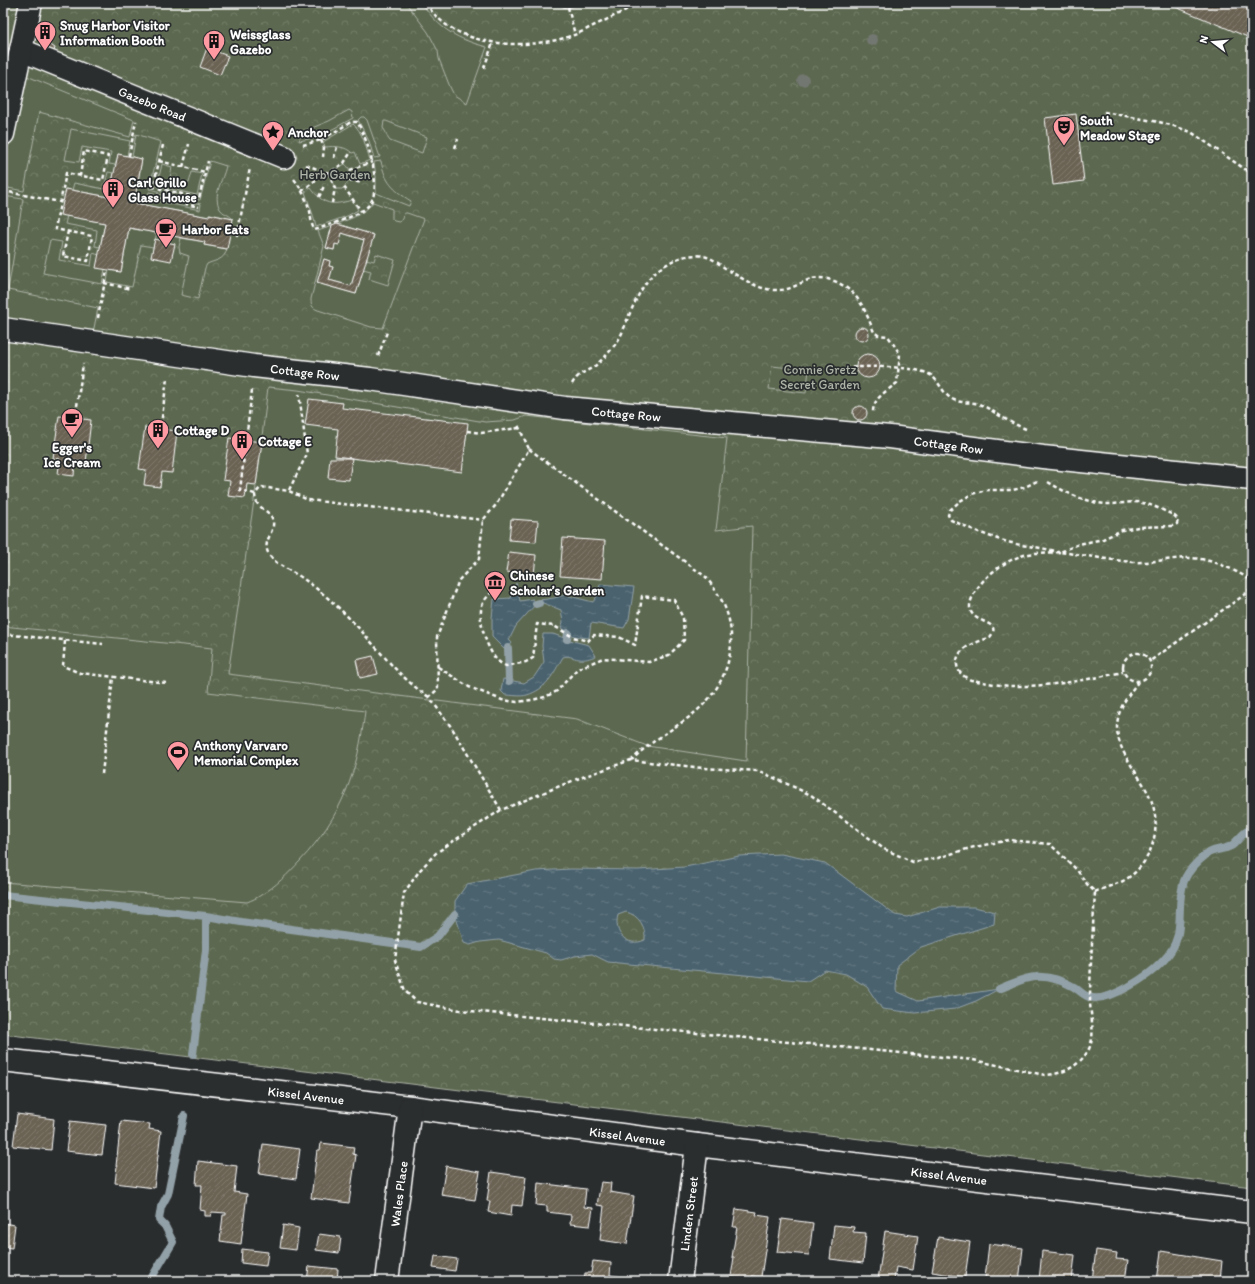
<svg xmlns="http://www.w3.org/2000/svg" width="1255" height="1284" viewBox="0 0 1255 1284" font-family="Itim,sans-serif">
	<defs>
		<pattern id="park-crowns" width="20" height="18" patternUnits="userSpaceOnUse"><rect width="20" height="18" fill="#5c6850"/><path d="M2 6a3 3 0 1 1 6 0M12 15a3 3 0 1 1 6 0" fill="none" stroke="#747f6a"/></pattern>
		<pattern id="water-ripples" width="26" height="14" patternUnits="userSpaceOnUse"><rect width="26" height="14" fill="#4a626e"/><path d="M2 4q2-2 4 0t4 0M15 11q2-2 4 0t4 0" fill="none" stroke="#657a84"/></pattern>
		<pattern id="building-hatch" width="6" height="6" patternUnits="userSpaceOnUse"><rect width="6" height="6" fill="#6b6253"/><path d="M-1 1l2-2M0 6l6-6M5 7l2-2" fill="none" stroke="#817a6d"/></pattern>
	</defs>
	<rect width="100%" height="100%" fill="#2a2d2e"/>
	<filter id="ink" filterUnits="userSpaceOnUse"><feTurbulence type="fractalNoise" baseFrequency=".025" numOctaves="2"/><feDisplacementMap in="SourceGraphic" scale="8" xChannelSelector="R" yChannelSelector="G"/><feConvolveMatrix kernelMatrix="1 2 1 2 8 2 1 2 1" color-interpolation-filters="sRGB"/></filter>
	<g filter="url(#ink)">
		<!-- park -->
		<path fill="url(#park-crowns)" stroke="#aeb4a8" d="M 3,3 L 1252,3 L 1252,1187 L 3,1034 Z"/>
		<!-- garden -->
		<path fill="#5c6850" stroke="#aeb4a8" d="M 406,3 L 422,3 C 438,29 459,40 487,47 L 467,103 L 454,95 L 450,87 L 439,59 L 438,51 L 428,32 Z
			M 22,74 L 134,120 L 130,137 L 39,112 L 24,191 L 3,187 L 3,171 Z
			M 349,110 L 352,112 L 353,118 L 318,137 L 299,141 L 302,132 L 329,121 Z
			M 361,117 L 364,117 L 367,120 L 380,157 L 374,158 L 369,141 L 358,120 Z
			M 384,121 L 386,121 L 427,137 L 422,153 L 390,141 C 386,137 387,132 383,128 Z
			M 353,124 C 362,130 367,150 370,160 L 360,164 L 355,152 L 352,153 C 345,146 335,146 325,147 L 323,142 Z
			M 71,129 L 130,141 L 127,156 L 118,154 L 116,165 L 109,164 L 111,152 L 82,147 L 79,162 L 65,160 Z
			M 136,134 L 161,142 L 149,189 L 173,195 L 172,197 L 149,192 L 147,199 L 200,210 L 201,204 L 177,199 L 178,196 L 200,200 L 210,161 L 226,166 C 223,180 212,195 220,209 C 223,214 229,214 233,219 L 210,214 L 209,217 L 134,203 L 142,159 L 132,157 Z
			M 381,161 C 385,182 393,190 411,201 L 409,206 L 376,193 L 376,177 L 374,162 Z
			M 162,164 L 172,167 L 170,178 L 189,183 L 192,172 L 202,174 L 197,195 L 157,186 Z
			M 345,164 C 354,171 350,182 342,189 L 335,189 L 330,176 L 331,172 Z
			M 108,172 L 114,173 L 109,197 L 72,190 L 74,183 L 104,189 Z
			M 311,188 C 323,205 332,206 352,200 L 358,210 L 347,216 L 316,227 L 313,215 L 305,192 Z
			M 3,196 L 23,199 L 8,290 L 98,308 L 93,333 L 3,320 Z
			M 373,202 L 392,209 L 392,219 L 394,221 L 399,222 L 403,219 L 404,213 L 407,213 L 424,219 L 383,328 L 371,327 L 318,310 C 312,308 311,305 311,299 L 324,246 L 318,231 L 332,226 L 326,248 L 334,250 L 335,244 L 342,233 L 364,240 L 351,286 L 329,280 L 333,267 L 329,266 L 330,261 L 324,259 L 317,283 L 356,294 L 363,269 L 371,271 L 369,279 L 388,285 L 395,260 L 376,254 L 374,261 L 366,259 L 374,235 L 337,224 C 350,219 365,214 373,202 Z
			M 67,216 L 105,223 L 100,247 L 95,246 L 97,230 L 65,224 Z
			M 129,228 L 157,233 L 153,247 L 141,245 L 132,287 L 107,282 L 109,270 L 121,272 Z
			M 181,238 L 205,242 L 204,245 L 227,249 C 224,261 215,260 207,264 L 205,268 L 198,299 L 181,295 L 189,256 L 180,253 L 179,247 Z
			M 50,240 L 62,242 L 59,260 L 91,266 L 93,253 L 99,255 L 105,269 L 102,284 L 43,273 Z
			M 772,366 L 809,370 L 806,393 L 769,389 Z
			M 268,387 L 298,390 L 485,422 L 515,420 L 526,416 L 727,438 L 716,530 L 752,526 L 746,761 L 647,746 L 577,719 L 228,674 L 255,494 Z
			M 3,626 L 212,648 L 208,692 L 365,711 C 358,772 342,816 300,861 C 289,873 275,887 261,895 C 257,898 252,900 247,902 L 3,882 Z"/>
		<!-- water -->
		<path fill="url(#water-ripples)" stroke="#92a1a8" fill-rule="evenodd" d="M 516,583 L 520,601 L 533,599 L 536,604 L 516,626 L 509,640 L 512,643 L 506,651 L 492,637 L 492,618 L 494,599 L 511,598 Z
			M 600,584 L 634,587 L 629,619 L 624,628 L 591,623 L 589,638 L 574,636 L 561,628 L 563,622 L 561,610 L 543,603 L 539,603 L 540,600 L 554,598 L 565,595 L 593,602 L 598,595 Z
			M 543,634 L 553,634 L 573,641 L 589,645 L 596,656 C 590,658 585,660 579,659 C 572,658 569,655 563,657 C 553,674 547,689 527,695 C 520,697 512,695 505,695 L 501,691 L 503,679 L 524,683 L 534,677 L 544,662 L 542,646 Z
			M 781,854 L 825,863 L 895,915 L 907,917 L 940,907 L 974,907 L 995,912 L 994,924 L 921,947 L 897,965 L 896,991 L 918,1001 L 999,989 L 976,1001 L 955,1009 L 915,1013 L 882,1009 L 867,987 L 846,974 L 825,970 L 808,981 L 608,962 L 592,954 L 575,956 L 561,960 L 554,959 L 546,953 L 499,940 L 480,942 L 470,945 L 464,943 L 455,914 L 455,901 L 467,884 L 536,871 L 571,869 L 638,870 L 685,867 L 739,856 ZM 626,912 C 639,915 646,927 645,940 C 627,948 613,933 618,915 Z"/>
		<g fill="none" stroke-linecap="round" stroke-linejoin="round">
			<!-- stream -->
			<path stroke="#92a1a8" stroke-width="8" d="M 536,604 L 539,603
				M 567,639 L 568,633
				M 508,648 L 509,681
				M 3,895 L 206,916 L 241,922 L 421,947 L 438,936 L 455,914
				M 999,989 C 1010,985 1024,977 1036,977 C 1049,976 1063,981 1074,987 C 1079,990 1083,995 1089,997 C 1108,1004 1150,975 1163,961 C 1189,934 1174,910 1184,881 C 1188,870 1199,860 1208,853 C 1214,849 1224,850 1231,846 C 1238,842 1243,830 1252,830
				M 193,1054 L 206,950 L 206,916
				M 151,1281 L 152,1277 L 173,1242 L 165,1226 L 159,1220 L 161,1207 L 168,1194 L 184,1116"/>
		</g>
		<!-- building -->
		<path fill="url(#building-hatch)" stroke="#fff" d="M 1166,3 L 1252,3 L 1252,32 L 1250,38 Z
			M 43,40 L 55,48 L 50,62 L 35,56 Z
			M 207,48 L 228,56 L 220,75 L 200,67 Z
			M 1076,114 L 1084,181 L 1053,185 L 1045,118 Z
			M 118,154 L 142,159 L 134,203 L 209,217 L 209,214 L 233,219 L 227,249 L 204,245 L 205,242 L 129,228 L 121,272 L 96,268 L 105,223 L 60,215 L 66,189 L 109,197 Z
			M 337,224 L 374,235 L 356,294 L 317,283 L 324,259 L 330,261 L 329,266 L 333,267 L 329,280 L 351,286 L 364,240 L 342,233 L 339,245 L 335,244 L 334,250 L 326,248 L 332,226 Z
			M 155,239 L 175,244 L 171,261 L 151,257 Z
			M855 334a7 7 0 1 1 14 0a7 7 0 1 1-14 0Z
			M856 366a12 12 0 1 1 24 0a12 12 0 1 1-24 0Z
			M 309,399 L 343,403 L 342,408 L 468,423 L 462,472 L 335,456 L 338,429 L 305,425 Z
			M853 413a7 7 0 1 1 14 0a7 7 0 1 1-14 0Z
			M 3,408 L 7,409 L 3,436 Z
			M 59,416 L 91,420 L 86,462 L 75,461 L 74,476 L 58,474 L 60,459 L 53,458 Z
			M 145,427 L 177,431 L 172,473 L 162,472 L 160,487 L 144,485 L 146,470 L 139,469 Z
			M 229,438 L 262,442 L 256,485 L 247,484 L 245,498 L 228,496 L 230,481 L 223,480 Z
			M 330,458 L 352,458 L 349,480 L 328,478 Z
			M 511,519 L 538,521 L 536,542 L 509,540 Z
			M 563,538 L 605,541 L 602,579 L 560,576 Z
			M 509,552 L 536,555 L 534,575 L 506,572 Z
			M 373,656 L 378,674 L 360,678 L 356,660 Z
			M 17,1114 L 54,1119 L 51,1150 L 13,1146 Z
			M 70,1121 L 106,1125 L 102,1155 L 66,1151 Z
			M 121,1121 L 150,1124 L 149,1129 L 161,1131 L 154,1188 L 115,1183 L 117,1166 L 116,1166 Z
			M 321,1143 L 354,1147 L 353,1154 L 356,1155 L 349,1203 L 311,1198 L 317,1150 L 320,1150 Z
			M 263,1144 L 300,1149 L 296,1179 L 259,1174 Z
			M 198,1161 L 237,1166 L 234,1192 L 247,1194 L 241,1244 L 220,1241 L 223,1215 L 226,1215 L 226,1213 L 212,1212 L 211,1216 L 205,1216 L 205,1211 L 200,1210 L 202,1185 L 196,1185 Z
			M 446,1166 L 480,1172 L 475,1200 L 441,1195 Z
			M 491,1172 L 526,1177 L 522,1206 L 512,1205 L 511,1216 L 488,1212 L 490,1201 L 487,1201 Z
			M 601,1182 L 611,1183 L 610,1192 L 634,1196 L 627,1244 L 600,1240 L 604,1206 L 597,1205 Z
			M 538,1183 L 586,1189 L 584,1207 L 593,1208 L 590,1226 L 570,1224 L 571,1215 L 547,1212 L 547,1206 L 536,1205 Z
			M 736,1209 L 757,1212 L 756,1215 L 770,1217 L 761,1277 L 752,1276 L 752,1280 L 731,1277 L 734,1257 L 732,1257 L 737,1227 L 733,1227 Z
			M 782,1219 L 813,1223 L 809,1255 L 777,1252 Z
			M 3,1223 L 15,1225 L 12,1248 L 3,1247 Z
			M 283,1225 L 299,1228 L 296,1250 L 280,1248 Z
			M 834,1225 L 854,1227 L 853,1232 L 866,1233 L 863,1263 L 830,1259 Z
			M 885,1231 L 918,1236 L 913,1270 L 896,1267 L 894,1281 L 878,1280 Z
			M 319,1234 L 341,1237 L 339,1253 L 316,1250 Z
			M 938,1237 L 970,1242 L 965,1277 L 932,1272 Z
			M 989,1244 L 1023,1248 L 1019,1281 L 985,1278 Z
			M 242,1249 L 268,1252 L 266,1266 L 241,1263 Z
			M 1096,1250 L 1117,1253 L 1116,1259 L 1128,1260 L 1125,1281 L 1092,1281 Z
			M 1042,1251 L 1075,1255 L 1072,1281 L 1039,1281 Z
			M 1161,1251 L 1222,1261 L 1220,1281 L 1157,1281 Z
			M 435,1256 L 457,1259 L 455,1271 L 433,1268 Z
			M 593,1261 L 611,1263 L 610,1275 L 623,1277 L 623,1281 L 584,1281 L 585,1273 L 591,1273 Z
			M 309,1266 L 338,1269 L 337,1281 L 307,1281 Z"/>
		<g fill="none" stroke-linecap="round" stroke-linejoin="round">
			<!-- minor casing -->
			<g stroke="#fff" stroke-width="25">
				<g id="minor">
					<path id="s1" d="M 21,50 L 284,157"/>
					<path d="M 3,134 L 31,3"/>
					<path id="s2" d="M 3,329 L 254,366 L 370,379 L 565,408 L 890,437 L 1043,457 L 1252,479"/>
					<path id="s3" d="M 3,1060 L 410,1107 L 697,1145 L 1252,1212"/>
					<path id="s4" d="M 387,1281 L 410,1107"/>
					<path id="s5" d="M 680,1281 L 697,1145"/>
				</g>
			</g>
			<!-- path -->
			<path stroke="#fff" stroke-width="2.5" stroke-dasharray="4 3" stroke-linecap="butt" d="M 426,3 C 453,49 528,51 574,35 C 580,33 587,29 593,26 C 609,19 624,11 639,3
				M 556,3 C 563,7 570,8 577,3
				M 568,7 L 575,35
				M 484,68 L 493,43
				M 1104,112 L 1159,122 L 1174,126 L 1191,132 L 1252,174
				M 321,140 L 324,148 L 323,157
				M 163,145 L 153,187 L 199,198 L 208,161
				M 455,148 L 458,139
				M 129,156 L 136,121
				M 334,158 L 337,147
				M 159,161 L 205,172
				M 306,165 L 329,173
				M 183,167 L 189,144
				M 350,170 L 372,162
				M 294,179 C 302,189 306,199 310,211 C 311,217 311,226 315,230 C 330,224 357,217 368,206 C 384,191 368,138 357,122 L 351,122 L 321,140 L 303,145
				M 349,180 L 362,183
				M 344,187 L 361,211
				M 3,191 L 60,202
				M 302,191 L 316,180
				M 150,196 L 199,207
				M 319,197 L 324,186
				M 174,201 L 176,193
				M 332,203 L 335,189 L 329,173 L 344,163 L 351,152
				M 68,231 L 63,256 L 88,261 L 92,236 L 55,229 L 66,173 L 103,180 L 108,156 L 84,151 L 80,176
				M 237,236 L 250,168
				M 104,283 L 131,289
				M 98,318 L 107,270
				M 378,356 L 387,332
				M 845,368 C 863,366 918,365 932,376 C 940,383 944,396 954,400 C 963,404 972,401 981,405 C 987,407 992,411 997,414 C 1006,420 1016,425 1026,429
				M 572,384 C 579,372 585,373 595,366 C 602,360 608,354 614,346 C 620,339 624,329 627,320 C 635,302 643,281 659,269 C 663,266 668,264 672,261 C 682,256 696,253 707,257 C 714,259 719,264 725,268 C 740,277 756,289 774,290 C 790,291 795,285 808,280 C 828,273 849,286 860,302 C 866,311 870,323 874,332 L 878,335 L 888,336 L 900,354 L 897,383 C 887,391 873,398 873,412
				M 252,390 L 240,490 L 255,494
				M 76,413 L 83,364
				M 161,425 L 167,378
				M 467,431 L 481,433 L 519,428
				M 529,449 L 706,577 C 712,585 718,593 723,603 C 740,638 729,680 702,706 C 686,722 665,732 648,746 C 642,750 637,755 632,760
				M 1037,481 L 1025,487 L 1013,490 L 986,490 L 972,494 L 960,501 L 950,510 L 948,515 L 951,520 C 971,529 991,538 1012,543 C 1028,547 1043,547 1058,552
				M 1048,482 C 1063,491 1077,498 1094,502 C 1107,506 1120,503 1134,502 C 1146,502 1158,508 1169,513 C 1174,516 1179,517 1177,524 L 1172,526 L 1138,527 L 1122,530 L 1103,539 L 1079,544 L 1060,552 C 1084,555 1108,560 1133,562 C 1152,563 1171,558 1191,558 C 1212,559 1233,569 1251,580 C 1254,589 1246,593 1240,598 L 1150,661
				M 289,490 L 307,454 L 299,394
				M 1060,552 C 1049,553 1039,552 1029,554 C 1007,558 980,578 972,598 C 960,627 1006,617 990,637 C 977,643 955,647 957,665 C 958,673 964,677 971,680 C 984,682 997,685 1010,686 C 1049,687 1086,680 1123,672
				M 3,634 L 103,644
				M 65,641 L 63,666 L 80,673 L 167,683
				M1123 667a14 14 0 1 1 28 0a14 14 0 1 1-28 0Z
				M 438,667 L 469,687 L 502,700 L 517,702 L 532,700 L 545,697 L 557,691 L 577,669 L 603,658 L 649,662 L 669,655 L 684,640 L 683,618 L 674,600 L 642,596 L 635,645 L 619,637 L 594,635 L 588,641 L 573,637 L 554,626 L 537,624 L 533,658 L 526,662 L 506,666 C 504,665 500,663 498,661 C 488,652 479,624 481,611 C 481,603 487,597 492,592
				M 429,697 C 395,675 374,642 345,614 C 333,602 318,589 305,580 C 295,572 277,566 270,556 C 260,542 275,534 273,521 C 271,512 262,510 257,503 C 256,501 255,497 255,494 L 261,487 L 289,491 L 308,500 L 483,520
				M 102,774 L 113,677
				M 501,810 L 455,840 L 436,853 L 420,870 L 404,893 L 395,960 L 405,991 L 417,1002 L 460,1010 L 973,1060 L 1045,1075 C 1063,1074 1078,1067 1088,1051 C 1096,1036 1091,1019 1090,1003 C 1090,966 1093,929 1095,892 L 1087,884 L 1077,870 L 1050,844 L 1009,840 L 970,848 L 938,858 L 913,862 L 884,849 L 811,795 L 759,771 L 703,768 L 631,760 L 577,779 L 501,810 L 452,728 L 429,697 L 438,689 L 437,637 L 459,580 L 479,559 L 483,520 L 496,505 L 529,449 L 518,425
				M 1095,892 C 1104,888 1114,885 1123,881 C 1154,864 1164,823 1148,793 C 1138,772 1118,753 1117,728 C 1117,710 1127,696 1138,682"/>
			<!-- minor -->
			<use href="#minor" stroke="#2a2d2e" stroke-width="22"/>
		</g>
		<!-- trees -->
		<g fill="#737771">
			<circle cx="872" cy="40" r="6"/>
			<circle cx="803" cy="80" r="6"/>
		</g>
	</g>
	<!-- icons -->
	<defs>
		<g id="building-pin" transform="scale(1.15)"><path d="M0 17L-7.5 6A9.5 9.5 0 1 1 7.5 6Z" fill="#ff9aa2" stroke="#2a2d2e"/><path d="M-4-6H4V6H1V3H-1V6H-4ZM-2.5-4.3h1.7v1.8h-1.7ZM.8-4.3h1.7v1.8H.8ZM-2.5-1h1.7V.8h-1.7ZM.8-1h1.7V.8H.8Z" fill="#111"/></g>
		<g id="theatre-pin" transform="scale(1.15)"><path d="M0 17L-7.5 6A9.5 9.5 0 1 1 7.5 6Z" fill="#ff9aa2" stroke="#2a2d2e"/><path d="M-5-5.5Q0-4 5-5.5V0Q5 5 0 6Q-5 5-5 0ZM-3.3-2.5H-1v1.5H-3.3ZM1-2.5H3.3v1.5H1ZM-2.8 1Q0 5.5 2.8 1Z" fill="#111"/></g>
		<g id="sight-pin" transform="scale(1.15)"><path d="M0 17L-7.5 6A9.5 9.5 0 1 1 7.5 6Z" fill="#ff9aa2" stroke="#2a2d2e"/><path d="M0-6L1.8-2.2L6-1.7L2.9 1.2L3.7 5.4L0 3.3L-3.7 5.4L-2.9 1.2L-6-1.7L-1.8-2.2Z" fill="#111"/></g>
		<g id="cafe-pin" transform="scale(1.15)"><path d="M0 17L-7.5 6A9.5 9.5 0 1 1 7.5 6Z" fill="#ff9aa2" stroke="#2a2d2e"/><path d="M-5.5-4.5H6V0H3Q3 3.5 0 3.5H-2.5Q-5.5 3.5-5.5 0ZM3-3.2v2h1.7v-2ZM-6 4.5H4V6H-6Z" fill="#111"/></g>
		<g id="museum-pin" transform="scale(1.15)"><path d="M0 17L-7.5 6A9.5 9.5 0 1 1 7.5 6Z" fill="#ff9aa2" stroke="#2a2d2e"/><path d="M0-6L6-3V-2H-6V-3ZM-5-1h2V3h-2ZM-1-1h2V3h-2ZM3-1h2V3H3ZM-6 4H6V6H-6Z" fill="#111"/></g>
		<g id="stadium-pin" transform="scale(1.15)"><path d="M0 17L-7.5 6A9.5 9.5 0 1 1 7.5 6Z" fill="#ff9aa2" stroke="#2a2d2e"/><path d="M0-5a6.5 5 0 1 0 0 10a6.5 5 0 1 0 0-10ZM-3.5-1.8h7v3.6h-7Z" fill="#111"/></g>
	</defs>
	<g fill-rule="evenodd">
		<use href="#building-pin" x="45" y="32"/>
		<use href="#building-pin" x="214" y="41"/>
		<use href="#theatre-pin" x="1064" y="127"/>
		<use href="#sight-pin" x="273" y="132"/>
		<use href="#building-pin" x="113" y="189"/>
		<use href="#cafe-pin" x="166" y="229"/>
		<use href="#cafe-pin" x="72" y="419"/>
		<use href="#building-pin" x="158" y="430"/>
		<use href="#building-pin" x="242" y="441"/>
		<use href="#museum-pin" x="495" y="582"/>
		<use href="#stadium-pin" x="178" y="752"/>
	</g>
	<g text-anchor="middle" stroke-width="3.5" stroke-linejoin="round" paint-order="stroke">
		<!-- poi labels -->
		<g font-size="13" font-weight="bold" fill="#fff" stroke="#2a2d2e" text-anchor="start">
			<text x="60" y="30">Snug Harbor Visitor<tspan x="60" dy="15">Information Booth</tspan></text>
			<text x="230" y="39">Weissglass<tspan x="230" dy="15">Gazebo</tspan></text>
			<text x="1080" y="125">South<tspan x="1080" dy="15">Meadow Stage</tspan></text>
			<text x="288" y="137">Anchor</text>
			<text x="128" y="187">Carl Grillo<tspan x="128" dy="15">Glass House</tspan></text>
			<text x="182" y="234">Harbor Eats</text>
			<text x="174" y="435">Cottage D</text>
			<text x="258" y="446">Cottage E</text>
			<text x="72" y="452" text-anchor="middle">Egger's<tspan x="72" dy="15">Ice Cream</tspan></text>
			<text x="510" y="580">Chinese<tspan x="510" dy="15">Scholar’s Garden</tspan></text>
			<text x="194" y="750">Anthony Varvaro<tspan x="194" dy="15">Memorial Complex</tspan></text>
		</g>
		<!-- street labels -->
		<g font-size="13" fill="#fff" stroke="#2a2d2e">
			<text dy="5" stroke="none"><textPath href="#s1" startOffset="142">Gazebo Road</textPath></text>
			<text dy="5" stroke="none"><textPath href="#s2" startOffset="305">Cottage Row</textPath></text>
			<text dy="5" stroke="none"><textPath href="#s2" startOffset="629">Cottage Row</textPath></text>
			<text dy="5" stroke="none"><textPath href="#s2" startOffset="953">Cottage Row</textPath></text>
			<text dy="5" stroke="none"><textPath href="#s3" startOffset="305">Kissel Avenue</textPath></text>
			<text dy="5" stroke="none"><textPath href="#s3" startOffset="629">Kissel Avenue</textPath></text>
			<text dy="5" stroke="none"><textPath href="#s3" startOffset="953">Kissel Avenue</textPath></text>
			<text dy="5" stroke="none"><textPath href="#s4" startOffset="88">Wales Place</textPath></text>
			<text dy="5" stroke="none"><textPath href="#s5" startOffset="68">Linden Street</textPath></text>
		</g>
		<!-- park labels -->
		<g font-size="13" fill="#aeb4a8" stroke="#2a2d2e">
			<text x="335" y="179">Herb Garden</text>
			<text x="820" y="374">Connie Gretz<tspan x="820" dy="15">Secret Garden</tspan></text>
		</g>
	</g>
	<!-- margin -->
	<rect width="1255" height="1284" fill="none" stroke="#2a2d2e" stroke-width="16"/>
	<rect x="8" y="8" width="1239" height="1268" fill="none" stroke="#fff" stroke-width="1.5" filter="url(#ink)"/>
	<!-- north arrow -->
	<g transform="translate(1213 42) rotate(286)" stroke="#2a2d2e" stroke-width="3" paint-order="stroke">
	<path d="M0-3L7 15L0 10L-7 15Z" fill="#ffffff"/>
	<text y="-6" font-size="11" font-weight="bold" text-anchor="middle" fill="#ffffff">N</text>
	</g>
</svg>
